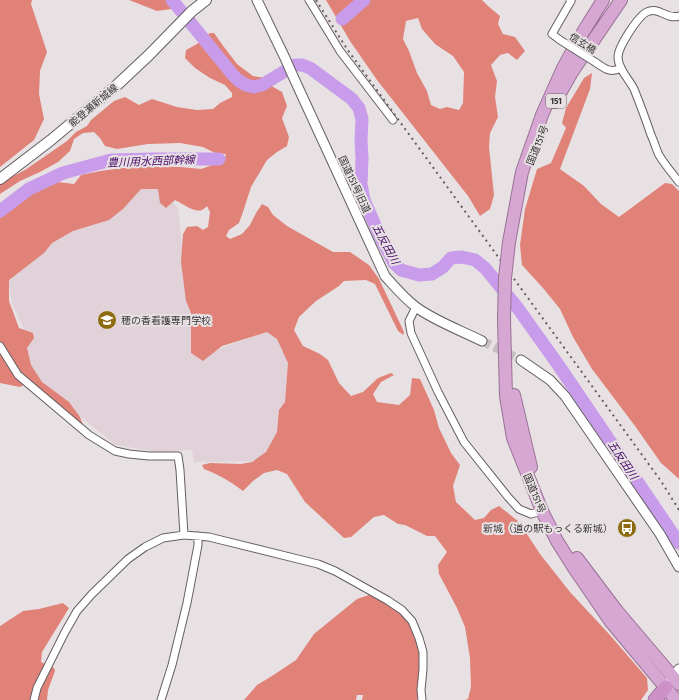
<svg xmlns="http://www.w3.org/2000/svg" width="679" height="700" viewBox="0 0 679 700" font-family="'Fira Sans Condensed','Noto Sans JP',sans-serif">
	<rect width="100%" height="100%" fill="#e8e1e4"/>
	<!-- built -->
	<path fill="#e0d2d8" d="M 157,185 L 178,208 L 187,296 L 206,354 L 268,330 L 279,336 L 289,359 L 286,404 L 273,459 L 265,461 L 194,462 L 192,450 L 158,452 L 116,445 L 35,380 L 25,353 L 28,337 L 12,304 L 8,277 L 53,239 L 139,187 Z"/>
	<!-- forest -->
	<path fill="#e18278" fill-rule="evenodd" d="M 0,0 L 32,0 L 31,4 L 47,52 L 40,71 L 39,94 L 44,119 L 34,140 L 0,167 Z
		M 129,0 L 178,0 L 171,9 L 157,11 Z
		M 326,0 L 482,0 L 488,6 L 500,16 L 498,24 L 503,34 L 515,37 L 525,51 L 517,60 L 508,53 L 500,55 L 491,65 L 497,81 L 495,97 L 498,117 L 490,133 L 489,147 L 494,195 L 490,209 L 480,216 L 468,196 L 377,80 L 350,41 ZM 418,18 L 422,29 L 435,44 L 453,56 L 464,72 L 463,103 L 459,110 L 447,107 L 440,109 L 431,105 L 427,91 L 417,73 L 409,51 L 403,39 L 406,21 Z
		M 210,33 L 214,33 L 224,47 L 237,64 L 253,76 L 266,78 L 270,85 L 282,92 L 287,106 L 282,118 L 289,137 L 287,146 L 277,152 L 267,160 L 251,187 L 243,212 L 239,223 L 229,230 L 226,236 L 230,239 L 242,234 L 250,225 L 256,213 L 262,204 L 268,207 L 273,215 L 287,226 L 333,252 L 350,252 L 369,265 L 379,279 L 404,332 L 403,335 L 398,331 L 375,284 L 366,280 L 344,281 L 339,286 L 316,301 L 299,317 L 294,330 L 303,346 L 320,354 L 328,360 L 339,383 L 351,396 L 363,392 L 378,378 L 391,373 L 394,375 L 381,382 L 373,394 L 377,402 L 399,405 L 410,395 L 412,378 L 420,379 L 434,410 L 439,428 L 451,453 L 460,465 L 453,486 L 456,502 L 475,520 L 484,518 L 491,510 L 499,506 L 519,522 L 540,554 L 570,592 L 609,634 L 647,678 L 648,690 L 641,700 L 465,700 L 468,699 L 471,687 L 470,658 L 465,627 L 457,608 L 439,574 L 438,565 L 447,552 L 435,536 L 427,536 L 405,525 L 398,524 L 384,515 L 374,517 L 351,537 L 344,538 L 305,502 L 287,474 L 277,470 L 264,473 L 253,481 L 243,491 C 230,481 219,475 204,469 L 202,465 L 210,463 L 241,464 L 252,462 L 266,452 L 277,432 L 279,410 L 285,402 L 288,363 L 277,339 L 267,332 L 222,346 L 203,361 L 191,353 L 191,313 L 186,301 L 181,262 L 183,234 L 187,227 L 197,226 L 203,230 L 208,227 L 210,212 L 207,206 C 206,207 204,209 202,210 C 194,213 182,203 175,200 L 166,208 L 160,203 L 158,189 L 141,189 L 123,209 L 109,220 L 73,231 L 52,243 L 44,253 L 9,280 L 9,301 L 19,328 L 33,333 L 34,338 L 27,348 L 31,365 L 42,382 L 69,402 L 80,417 L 83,425 L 29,382 L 20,387 L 0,383 L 0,218 L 12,208 L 40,188 L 58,182 L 74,184 L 81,175 L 100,171 L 139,166 L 181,167 L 201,169 L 224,161 L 226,154 L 215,153 L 203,147 L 180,143 L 148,144 L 117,149 L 105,146 L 100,138 L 94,132 L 83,133 L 74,139 L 70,151 L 58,162 L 40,172 L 20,181 L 0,194 L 0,183 L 25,170 L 67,141 L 76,132 L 87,126 L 91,120 L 114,101 L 125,97 L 139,105 L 152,99 L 177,107 L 197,110 L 213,109 L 220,103 L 232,97 L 232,93 L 225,85 L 210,78 L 195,68 L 185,58 L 186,50 L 197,44 Z
		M 592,73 L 590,89 L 560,169 L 584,186 L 601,204 L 619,217 L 665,183 L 672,184 L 679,191 L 679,479 L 661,463 L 635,426 L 592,369 L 573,337 L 560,309 L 543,288 L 522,265 L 520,245 L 525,209 L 537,169 L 551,163 L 566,128 L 562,123 L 566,108 L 584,78 Z
		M 369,595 L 385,600 L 399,611 L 416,633 L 420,654 L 421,678 L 417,700 L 362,700 L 363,695 L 357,695 L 356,700 L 244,700 L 257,685 L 272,676 L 296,660 L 314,634 L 357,599 Z
		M 63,603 L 69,608 L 42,652 L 41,662 L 54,668 L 55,671 L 48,690 L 47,700 L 0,700 L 0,626 L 23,611 L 39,609 Z"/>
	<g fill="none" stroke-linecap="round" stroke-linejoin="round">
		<!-- river -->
		<path stroke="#c89cea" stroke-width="13" d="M 172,0 L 233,75 L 239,81 L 246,85 L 254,87 L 262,85 L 295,65 L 302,65 L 310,68 L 352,99 L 359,108 L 362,119 L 361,140 L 362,158 L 361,184 L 364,200 L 379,234 L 394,263 L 401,270 L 419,275 L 432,274 L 443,267 L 451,258 L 462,257 L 475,260 L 485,268 L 517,307 L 559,366 L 679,543
			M 342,19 L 364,0
			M 0,211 L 29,189 L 63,173 L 111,160 L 152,159 L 219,159"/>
		<!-- tertiary-tunnel -->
		<path stroke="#c5bfc1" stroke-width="9" stroke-dasharray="9 4.5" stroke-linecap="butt" d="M 482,341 L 521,360"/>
		<!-- minor casing -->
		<g stroke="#645e61" stroke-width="9">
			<path id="minor" d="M 309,0 L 340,51 L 393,120
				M 679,16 C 666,20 659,6 647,12 C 638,16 618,47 618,57 C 618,69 629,79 634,89 C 640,104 646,120 651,135 C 654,141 656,149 659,155 C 665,165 672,173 679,182
				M 560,40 L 552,34 L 571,1 L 570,0
				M 595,62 C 604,68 610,74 621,68
				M 416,307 L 409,321 L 411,333 L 438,392 L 464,442 L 508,497 L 519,509 L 531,514 L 542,511
				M 0,346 L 18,375 L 89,435 L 115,451 L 129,454 L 149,456 L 178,456 L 180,470 L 184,535
				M 34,700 L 37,688 L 65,632 L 77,611 L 92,594 L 128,559 L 145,547 L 163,538 L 184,535 L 209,537 L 318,564 L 335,571 L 387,600 L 402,610 L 412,621 L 419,638 L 423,652 L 423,669 L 421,690 L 422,700
				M 161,700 L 172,665 L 187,603 L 198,545 L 198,536"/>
		</g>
		<!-- tertiary casing -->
		<g stroke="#645e61" stroke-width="11">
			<path id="tertiary" d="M 257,0 L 285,58 L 292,74 L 385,276 C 395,287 404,298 416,307 C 433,320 462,331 482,341
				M 521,360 L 550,380 L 565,396 L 660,534 L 679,567
				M 670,681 L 679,669"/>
		</g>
		<!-- secondary casing -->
		<g stroke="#645e61" stroke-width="12">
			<path id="secondary" d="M 0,179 L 51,140 L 117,85 L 149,55 L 192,11 L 206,0"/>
		</g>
		<!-- trunk casing -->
		<g stroke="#997195" stroke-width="14">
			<path id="trunk" d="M 555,102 L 572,72 L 621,0
				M 509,242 L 522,172 L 542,115 L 563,68 L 580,37 L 603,0
				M 504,319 L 506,396 L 513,438 L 542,511 L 557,541 L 574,568 L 611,622 L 676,700
				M 514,395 L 531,467
				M 577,558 L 617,611 L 679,684"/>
		</g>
		<!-- motorway casing -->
		<g stroke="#997195" stroke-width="15">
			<path id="motorway" d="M 655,700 L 666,687"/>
		</g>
		<!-- minor -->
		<use href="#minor" stroke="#fff" stroke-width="7"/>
		<!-- tertiary -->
		<use href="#tertiary" stroke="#fff" stroke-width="9"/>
		<!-- secondary -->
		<use href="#secondary" stroke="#fff" stroke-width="10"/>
		<!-- trunk -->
		<use href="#trunk" stroke="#d7a7d3" stroke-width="12"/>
		<!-- motorway -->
		<use href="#motorway" stroke="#cd91c8" stroke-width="13"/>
		<!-- rail -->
		<path stroke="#635f60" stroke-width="2" stroke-dasharray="2 4" stroke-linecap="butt" d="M 316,0 L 347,49 L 661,481 L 679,510"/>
		<!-- minor-bridge casing -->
		<g stroke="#645e61" stroke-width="9" stroke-linecap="butt">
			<path id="minor-bridge" d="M 560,40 L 595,62"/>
		</g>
		<!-- trunk-bridge casing -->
		<g stroke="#997195" stroke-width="14" stroke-linecap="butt">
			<path id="trunk-bridge" d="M 504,319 L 505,278 L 509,242"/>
		</g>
		<!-- minor-bridge -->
		<use href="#minor-bridge" stroke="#fff" stroke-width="7"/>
		<!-- trunk-bridge -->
		<use href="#trunk-bridge" stroke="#d7a7d3" stroke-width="12"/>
	</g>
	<!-- icons -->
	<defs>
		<g id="university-disc" transform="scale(1)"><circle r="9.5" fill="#8e6b0f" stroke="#e8e1e4"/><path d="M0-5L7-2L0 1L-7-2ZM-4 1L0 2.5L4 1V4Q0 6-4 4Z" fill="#fff"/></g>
		<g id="bus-disc" transform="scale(1)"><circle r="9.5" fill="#8e6b0f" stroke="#e8e1e4"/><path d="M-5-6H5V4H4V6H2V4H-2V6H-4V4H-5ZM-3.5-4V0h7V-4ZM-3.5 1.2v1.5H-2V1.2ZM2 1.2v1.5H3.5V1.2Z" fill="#fff"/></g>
	</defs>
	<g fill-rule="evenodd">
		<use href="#university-disc" x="107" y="320"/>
		<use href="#bus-disc" x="627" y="528"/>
	</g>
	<g text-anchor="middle" stroke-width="4" stroke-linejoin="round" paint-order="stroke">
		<!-- shield labels -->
		<rect fill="#e8e1e4" stroke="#6d696a" stroke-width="1" x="546" y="94" width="20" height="14" rx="3"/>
		<g font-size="9" font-weight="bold" fill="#383536">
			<text x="556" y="104">151</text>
		</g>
		<!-- street labels -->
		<g font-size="10" fill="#383536" stroke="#e8e1e4">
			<text transform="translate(583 43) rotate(32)" y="4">信玄橋</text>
			<text transform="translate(93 105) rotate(-40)" y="4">能登瀬新城線</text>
			<text transform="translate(537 145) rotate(-68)" y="4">国道151号</text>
			<text transform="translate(355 184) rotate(65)" y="4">国道151号旧道</text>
			<text transform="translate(535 493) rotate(67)" y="4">国道151号</text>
		</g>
		<!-- poi labels -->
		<g font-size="10" fill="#383536" stroke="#e8e1e4" text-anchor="start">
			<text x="121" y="324">穂の香看護専門学校</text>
			<text x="613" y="532" text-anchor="end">新城（道の駅もっくる新城）</text>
		</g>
		<!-- water labels -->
		<g font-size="11" font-style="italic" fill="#480968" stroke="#e8e1e4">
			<text transform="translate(151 161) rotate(-2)" y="4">豊川用水西部幹線</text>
			<text transform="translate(386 244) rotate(62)" y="4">五反田川</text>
			<text transform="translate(623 460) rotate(56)" y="4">五反田川</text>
		</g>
	</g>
</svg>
